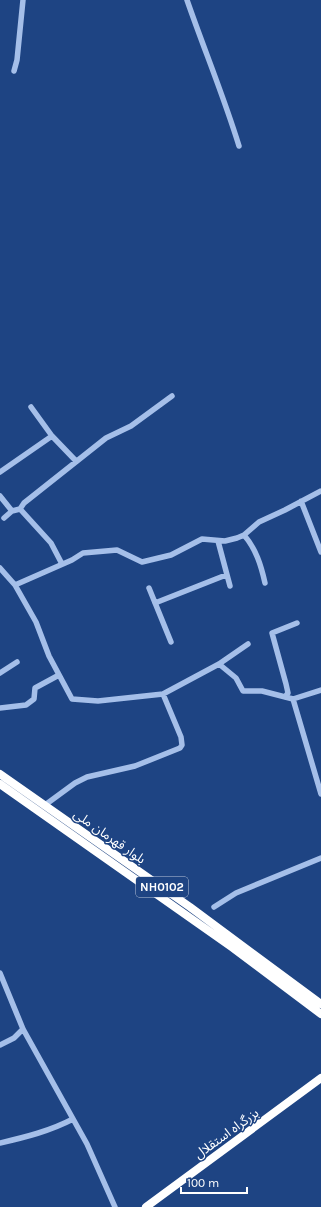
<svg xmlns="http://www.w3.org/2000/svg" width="321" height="1207" viewBox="0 0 321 1207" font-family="Karla,'Noto Sans Arabic',sans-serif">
	<rect width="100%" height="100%" fill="#1e4483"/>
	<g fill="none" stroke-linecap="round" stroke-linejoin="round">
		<!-- minor -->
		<path stroke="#a5bfe9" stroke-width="5.5" d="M 187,0 C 204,49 224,97 239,146
			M 14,71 L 17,60 L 23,0
			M 31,407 L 52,436 L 76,461
			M 0,472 L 52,436
			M 0,496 L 12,511 L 20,509 L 51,543 L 62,564
			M 301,501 L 321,552
			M 20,509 L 24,503 L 106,438 L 131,426 L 172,396
			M 4,518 L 12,511
			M 244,535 C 256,549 261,565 265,583
			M 218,541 L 230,586
			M 0,568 L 15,585 L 72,560 L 83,553 L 117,550 L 142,562 L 171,555 L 202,539 L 225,541 L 237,538 L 244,535 L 259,522 L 285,510 L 321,491
			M 15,585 L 36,622 L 49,656 L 72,699 L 98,701 L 163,694 L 219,664 L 248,644
			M 149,588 L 171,642
			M 155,603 L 226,575
			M 219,664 L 236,678 L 243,691 L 262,691 L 293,699 L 321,690
			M 0,673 L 17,662
			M 285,697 L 288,693 L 286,684 L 272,633 L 297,623
			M 293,699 L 321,794
			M 0,708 L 26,705 L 34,699 L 35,688 L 59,675
			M 45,805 L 75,783 L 87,777 L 135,766 L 180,748 L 182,745 L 181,737 L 163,694
			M 214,907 L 236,893 L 321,858
			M 0,973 L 23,1029 L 87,1144 L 115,1207
			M 0,1045 L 14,1038 L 23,1029
			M 0,1143 C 26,1137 50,1131 73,1119"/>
		<!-- highway -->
		<path stroke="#fff" stroke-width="8" d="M 0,774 L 190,907 L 321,1004
			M 0,784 L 233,948 L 321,1014
			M 146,1207 L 321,1078"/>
	</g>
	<g text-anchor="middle" stroke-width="3" stroke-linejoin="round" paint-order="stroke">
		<!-- shield labels -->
		<rect fill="#1e4483" stroke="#bcc7da" stroke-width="1" x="136" y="877" width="52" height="20" rx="3"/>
		<g font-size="12" font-weight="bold" fill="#fff">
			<text x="162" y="891">NH0102</text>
		</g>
		<!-- street labels -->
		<g font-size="13" fill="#fff" stroke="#1e4483">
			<text transform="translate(110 836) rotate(35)" y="5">بلوار قهرمان ملی</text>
			<text transform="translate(226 1133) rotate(-36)" y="5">بزرگراه استقلال</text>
		</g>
	</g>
	<!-- scale -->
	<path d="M181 1187v6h66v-6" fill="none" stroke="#ffffff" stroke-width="2"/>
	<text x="187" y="1187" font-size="12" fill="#ffffff" stroke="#1e4483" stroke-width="3" paint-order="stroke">100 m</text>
</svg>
